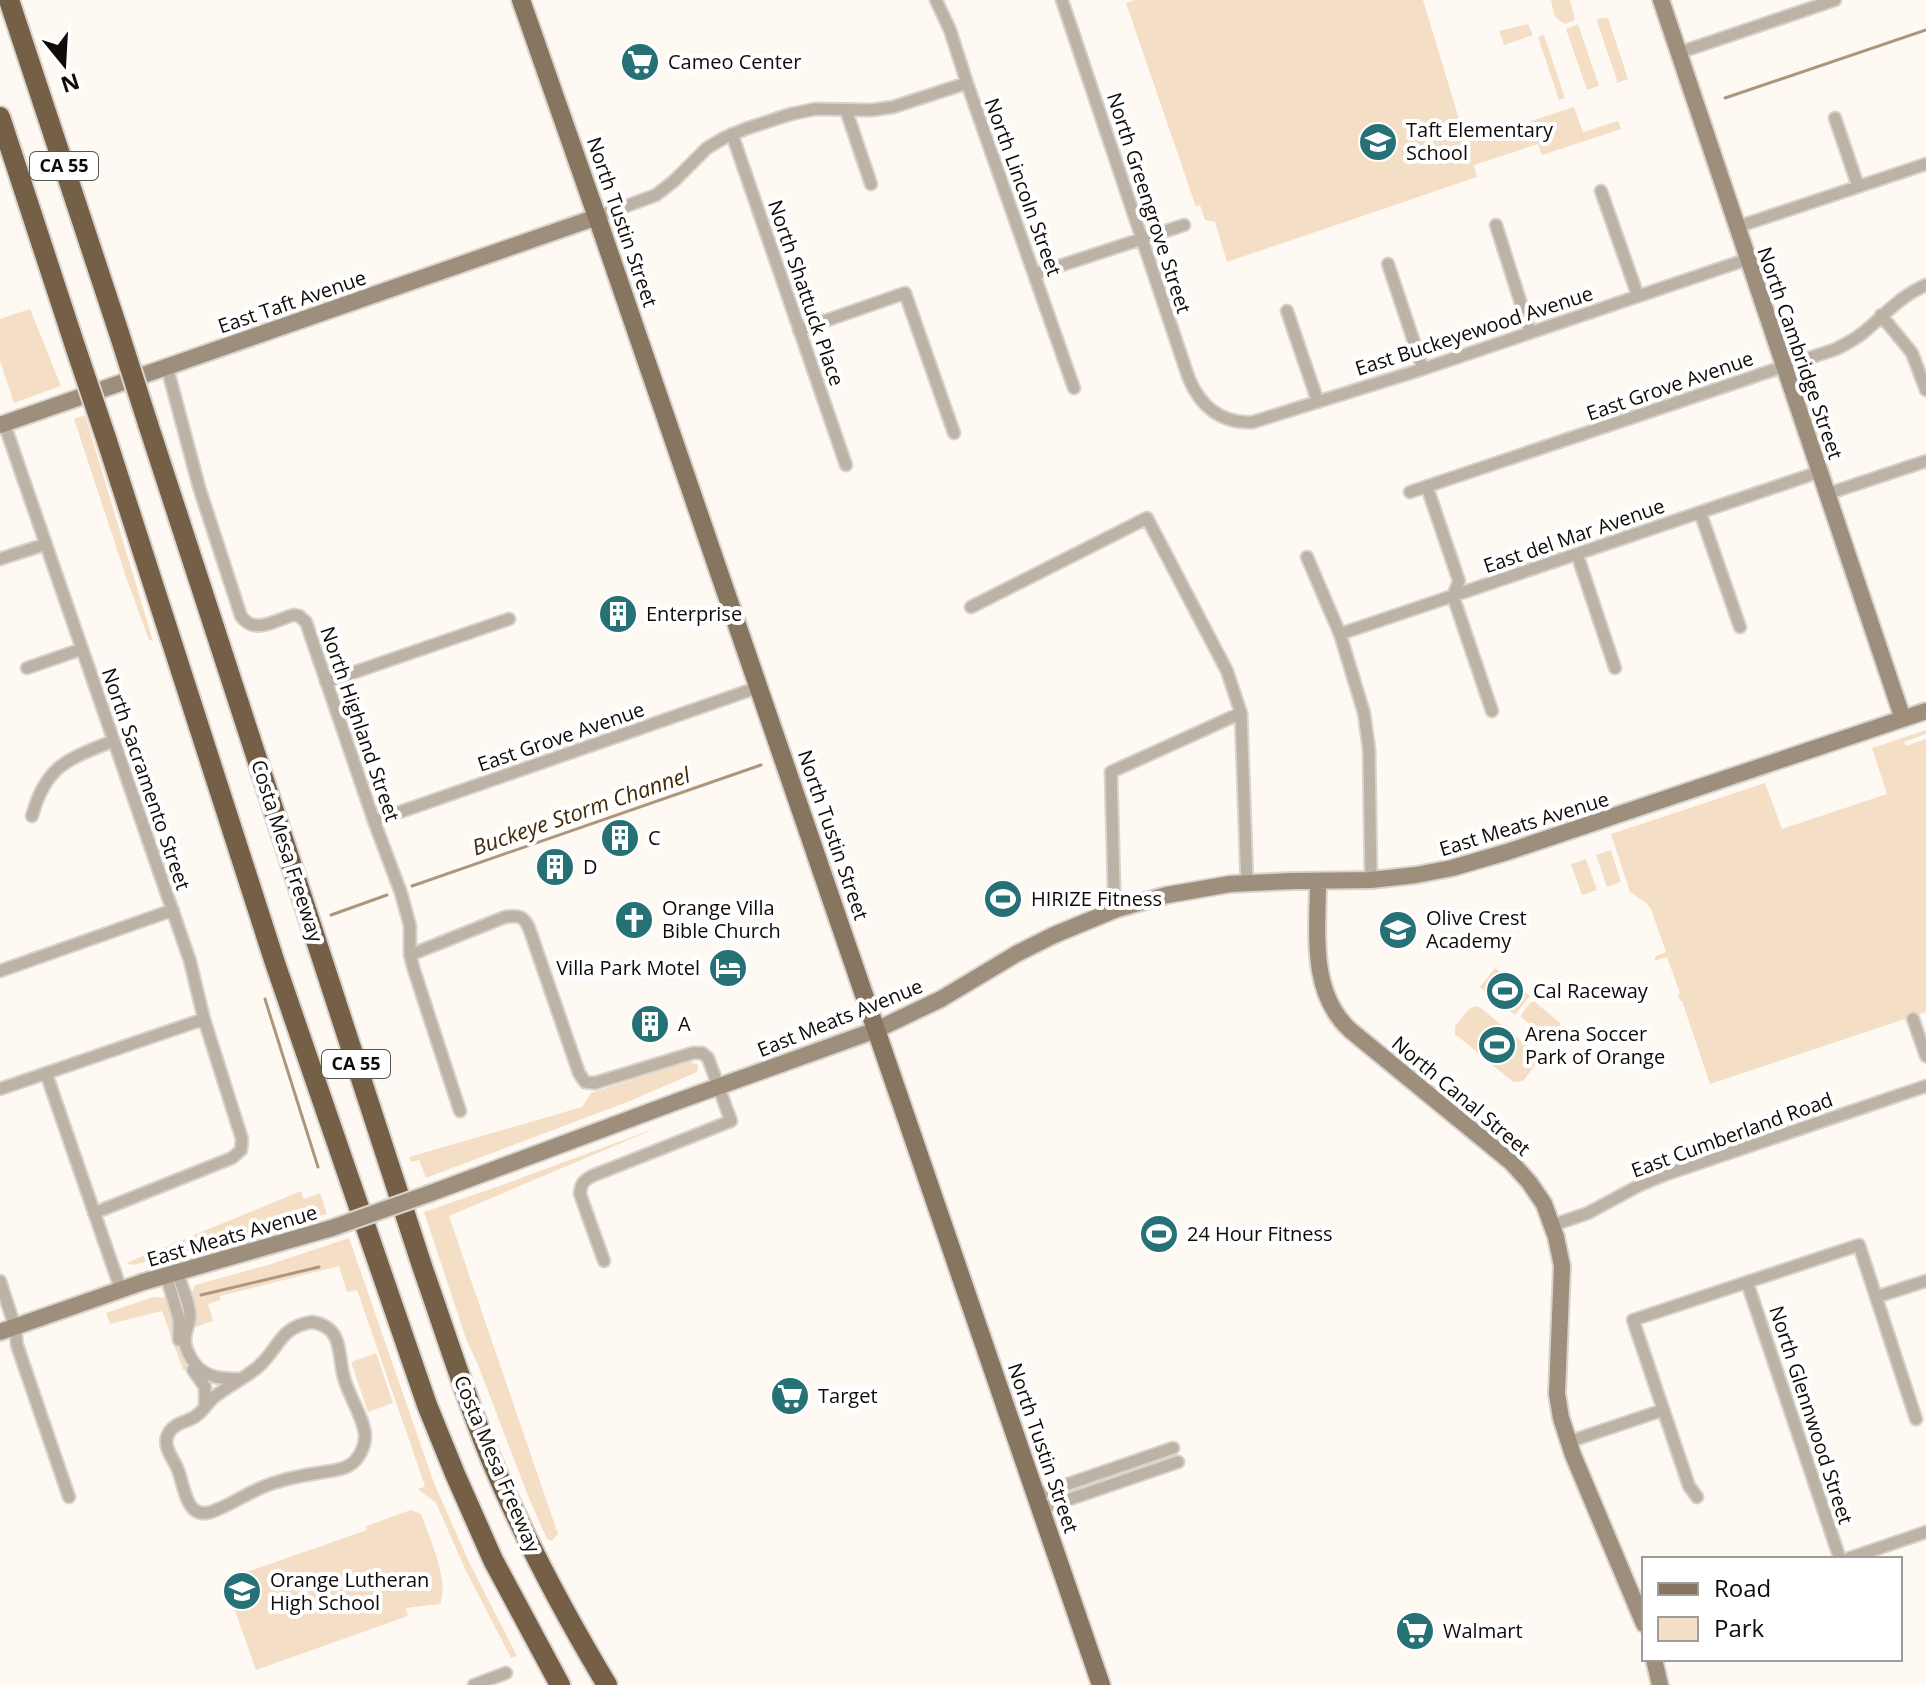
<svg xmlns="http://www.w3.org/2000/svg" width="1926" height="1685" viewBox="0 0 1926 1685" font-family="'Open Sans',sans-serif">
	<rect width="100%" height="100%" fill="#fff9f3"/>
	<!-- green -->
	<path fill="#f4dfc6" d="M 1135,0 L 1423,0 L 1466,142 L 1574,107 L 1583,132 L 1618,121 L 1621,129 L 1542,155 L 1538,144 L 1474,165 L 1477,177 L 1227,262 L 1215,222 L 1205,220 L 1200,205 L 1196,207 L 1126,3 Z
		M 1551,0 L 1570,0 L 1575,20 L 1565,24 C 1552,16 1554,13 1551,0 Z
		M 1608,18 L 1628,79 L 1616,83 L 1617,80 L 1596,19 Z
		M 1528,24 L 1533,35 L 1504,45 L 1499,31 Z
		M 1578,24 L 1599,86 L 1587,90 L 1566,29 Z
		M 1544,35 L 1565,98 L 1559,100 L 1538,37 Z
		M 30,309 L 61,386 L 14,403 L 0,361 L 0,319 Z
		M 85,415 L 153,641 L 149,640 L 127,580 L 74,419 Z
		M 1926,730 L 1926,734 L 1904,742 L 1906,746 L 1926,739 L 1926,1012 L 1710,1084 L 1682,1001 L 1680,1001 L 1678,994 L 1680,993 L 1667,957 L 1654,961 L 1656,956 L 1666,952 L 1651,909 L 1645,902 L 1630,892 L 1611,834 L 1765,783 L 1782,829 L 1887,794 L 1872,748 Z
		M 1611,850 L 1621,882 L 1607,887 L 1596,855 Z
		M 1586,859 L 1597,890 L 1582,895 L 1571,864 Z
		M 1495,968 L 1530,996 L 1515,1015 L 1480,987 Z
		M 1531,1002 L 1535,1002 L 1560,1023 L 1560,1027 L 1550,1038 L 1545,1037 L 1521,1017 L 1522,1013 Z
		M 1475,1006 L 1481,1008 L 1538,1055 L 1537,1063 L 1523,1081 L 1513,1082 L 1455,1034 L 1455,1026 L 1469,1009 Z
		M 691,1061 L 692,1063 L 698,1064 L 697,1072 L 630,1101 L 426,1178 L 419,1160 L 411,1162 L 409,1157 L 582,1107 L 591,1093 Z
		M 659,1127 L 449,1216 L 558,1534 L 552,1541 L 547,1539 L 528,1496 L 478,1365 L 466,1339 L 424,1212 L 502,1185 Z
		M 301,1191 L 304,1199 L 320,1193 L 327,1214 L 133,1265 L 126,1263 Z
		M 349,1238 L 434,1483 L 469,1562 L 517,1656 L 511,1658 L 465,1569 L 436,1503 L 418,1489 L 425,1486 L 357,1290 L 347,1292 L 339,1266 L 220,1296 L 221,1300 L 208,1304 L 213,1321 L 190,1329 L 195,1313 L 191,1296 L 195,1285 L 268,1265 Z
		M 153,1297 L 166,1298 C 180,1323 171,1345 191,1371 L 190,1373 L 183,1370 L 162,1311 L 110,1324 L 106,1313 Z
		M 376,1353 L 393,1403 L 368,1412 L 351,1362 Z
		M 411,1510 L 421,1514 C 429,1537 450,1581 440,1604 L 406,1608 L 408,1616 L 256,1670 L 224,1580 L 367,1530 L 366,1526 Z"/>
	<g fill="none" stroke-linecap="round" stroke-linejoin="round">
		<!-- stream -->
		<path stroke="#ad967c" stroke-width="3" d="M 1725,98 L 1926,30
			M 412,886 L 761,765
			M 331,915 L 387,895
			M 265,999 L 318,1167
			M 201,1295 L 319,1267"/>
		<!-- street casing -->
		<g stroke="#d8d3cd" stroke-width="15">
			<path id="street" d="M 936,0 L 950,30 L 967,83 L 1074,388
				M 1062,0 L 1189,379 C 1201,407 1222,424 1253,422 L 1423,369 L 1748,259
				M 1678,53 L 1835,0
				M 846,110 L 871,184
				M 1835,118 L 1858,186
				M 732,134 L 846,465
				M 1601,191 L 1638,296
				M 597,217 L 656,195 L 674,181 L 707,148 L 724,138 L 745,129 L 791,114 L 815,109 L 872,110 L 893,107 L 967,83
				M 1496,225 L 1530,332
				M 1737,227 L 1926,164
				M 1388,264 L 1423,369
				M 1035,274 L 1184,225
				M 1287,311 L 1318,402
				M 1881,315 L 1912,353 L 1926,390
				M 799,330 L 905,293 L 954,433
				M 167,367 L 199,487 L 241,616 C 255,636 276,619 294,615 L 299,616 L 306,622 L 374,821 L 401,893 L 410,926 L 410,955 L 414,970 L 460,1111
				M 4,423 L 190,961 L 204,1019 L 242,1139 L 241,1150 L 232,1158 L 94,1213
				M 1427,487 L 1459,581 L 1453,596 L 1492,711
				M 1410,492 L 1836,349 C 1846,344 1856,339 1864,332 C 1885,315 1900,296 1926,285
				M 1827,494 L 1926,461
				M 1700,512 L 1740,627
				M 1577,554 L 1615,668
				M 1307,557 L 1340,634 L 1364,713 L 1369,749 L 1371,880
				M 0,559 L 46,544
				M 971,607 L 1147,518 L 1227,671 L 1241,713 L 1247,883
				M 1340,634 L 1819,472
				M 27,668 L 82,649
				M 326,682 L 509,619
				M 32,816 C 46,765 68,759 113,741
				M 374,821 L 759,687
				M 1117,909 L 1114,889 L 1111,772 L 1241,713
				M 410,955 L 505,917 C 518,915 524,916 529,928 L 579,1073 L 585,1082 L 595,1083 L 693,1053 L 702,1053 L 708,1058 L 731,1121 L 592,1176 C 583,1181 581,1184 580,1194 L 604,1261
				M 0,971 L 173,910
				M 1913,1019 L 1926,1056
				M 46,1073 L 121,1290
				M 0,1089 L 204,1019
				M 1553,1225 L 1588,1213 L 1640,1185 L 1664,1175 L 1926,1086
				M 177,1272 C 181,1285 189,1301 190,1315 C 190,1323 185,1331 185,1340 C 185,1346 188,1353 191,1358 C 202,1378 220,1379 241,1379
				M 166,1275 L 179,1319 L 179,1340
				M 0,1281 L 15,1327 L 17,1345 L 69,1497
				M 1747,1282 L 1840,1559
				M 1876,1297 L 1926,1281
				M 312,1322 C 342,1327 338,1350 343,1374 C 347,1394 365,1419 365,1436 C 365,1448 358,1461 348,1466 C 339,1471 328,1471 318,1473 C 304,1475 290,1478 277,1482 C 254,1488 237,1502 216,1510 C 186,1524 185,1488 178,1470 C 173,1457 160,1445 170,1431 C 176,1422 188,1422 196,1416 C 203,1411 207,1404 213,1398 C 227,1386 244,1379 258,1367 C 279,1349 279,1327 312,1322 Z
				M 193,1370 L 205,1387 L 205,1407
				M 1568,1442 L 1663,1410
				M 1036,1495 L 1173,1448
				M 1697,1497 L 1689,1486 L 1633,1320 L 1859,1245 L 1916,1419
				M 1041,1509 L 1178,1462
				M 1847,1559 L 1926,1532
				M 474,1685 L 506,1673"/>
		</g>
		<!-- secondary casing -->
		<g stroke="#d8d3cd" stroke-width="20">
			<path id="secondary" d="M 1661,0 L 1903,719
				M 0,425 L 597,217
				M 1318,881 C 1318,932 1309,992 1350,1030 L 1511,1162 L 1529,1182 L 1544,1204 L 1556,1237 L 1562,1266 L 1557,1394 L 1561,1418 L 1573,1455 L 1644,1624
				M 431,1193 L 681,1100 L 876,1030 L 941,999 L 1016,954 L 1054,935 L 1117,909 L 1167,895 L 1230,884 L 1293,881 L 1371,880 L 1416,875 L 1452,868 L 1507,852 L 1926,711
				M 0,1332 L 143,1282 L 332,1228
				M 1654,1659 L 1660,1685"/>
		</g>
		<!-- primary casing -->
		<g stroke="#d8d3cd" stroke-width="22">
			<path id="primary" d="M 521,0 L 597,217 L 1101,1685"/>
		</g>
		<!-- highway casing -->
		<g stroke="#d8d3cd" stroke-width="24">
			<path id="highway" d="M 9,0 L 119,333
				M 0,117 L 76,349
				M 148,424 L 423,1269 C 446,1334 466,1400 493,1464 C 525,1540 564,1613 607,1685
				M 107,441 L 275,963 L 427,1405 L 455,1474 L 493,1560 L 560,1685"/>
		</g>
		<!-- street -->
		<use href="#street" stroke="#bcb2a6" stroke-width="11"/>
		<!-- secondary -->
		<use href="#secondary" stroke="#9e8f7d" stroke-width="16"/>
		<!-- primary -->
		<use href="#primary" stroke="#887560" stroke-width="18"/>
		<!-- highway -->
		<use href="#highway" stroke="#756047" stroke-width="20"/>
		<!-- secondary-bridge casing -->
		<g stroke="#d8d3cd" stroke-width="20" stroke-linecap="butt">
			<path id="secondary-bridge" d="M 332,1228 L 431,1193"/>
		</g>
		<!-- highway-bridge casing -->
		<g stroke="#d8d3cd" stroke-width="24" stroke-linecap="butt">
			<path id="highway-bridge" d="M 119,333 L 148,424
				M 76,349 L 107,441"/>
		</g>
		<!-- secondary-bridge -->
		<use href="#secondary-bridge" stroke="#9e8f7d" stroke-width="16"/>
		<!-- highway-bridge -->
		<use href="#highway-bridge" stroke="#756047" stroke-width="20"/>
	</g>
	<!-- icons -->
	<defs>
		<g id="supermarket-disc" transform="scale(2)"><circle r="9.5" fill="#267176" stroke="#fff"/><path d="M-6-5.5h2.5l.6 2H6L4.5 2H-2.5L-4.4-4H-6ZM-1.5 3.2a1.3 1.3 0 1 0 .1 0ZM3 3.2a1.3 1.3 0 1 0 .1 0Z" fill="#fff"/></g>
		<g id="school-disc" transform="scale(2)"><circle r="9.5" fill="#267176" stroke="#fff"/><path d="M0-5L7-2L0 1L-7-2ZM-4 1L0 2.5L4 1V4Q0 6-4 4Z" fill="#fff"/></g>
		<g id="building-disc" transform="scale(2)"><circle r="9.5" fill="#267176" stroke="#fff"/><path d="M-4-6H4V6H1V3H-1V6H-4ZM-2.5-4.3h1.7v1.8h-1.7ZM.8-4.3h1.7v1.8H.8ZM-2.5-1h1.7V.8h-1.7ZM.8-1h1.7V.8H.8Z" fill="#fff"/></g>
		<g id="stadium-disc" transform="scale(2)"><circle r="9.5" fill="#267176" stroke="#fff"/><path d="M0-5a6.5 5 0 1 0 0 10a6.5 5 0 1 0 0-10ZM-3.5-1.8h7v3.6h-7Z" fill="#fff"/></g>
		<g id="church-disc" transform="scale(2)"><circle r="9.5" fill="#267176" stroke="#fff"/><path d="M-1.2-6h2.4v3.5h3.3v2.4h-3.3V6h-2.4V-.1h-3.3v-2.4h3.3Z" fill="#fff"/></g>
		<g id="hotel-disc" transform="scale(2)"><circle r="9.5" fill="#267176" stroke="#fff"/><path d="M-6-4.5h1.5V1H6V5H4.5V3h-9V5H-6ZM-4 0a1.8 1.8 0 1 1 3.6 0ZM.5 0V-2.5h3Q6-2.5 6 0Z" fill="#fff"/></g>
	</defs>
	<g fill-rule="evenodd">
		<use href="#supermarket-disc" x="640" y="62"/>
		<use href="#school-disc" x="1378" y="142"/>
		<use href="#building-disc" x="618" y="614"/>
		<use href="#building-disc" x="620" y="838"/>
		<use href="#building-disc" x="555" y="867"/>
		<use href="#stadium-disc" x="1003" y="899"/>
		<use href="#church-disc" x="634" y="920"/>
		<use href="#school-disc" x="1398" y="930"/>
		<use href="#hotel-disc" x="728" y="968"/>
		<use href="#stadium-disc" x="1505" y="991"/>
		<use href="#building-disc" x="650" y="1024"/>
		<use href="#stadium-disc" x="1497" y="1045"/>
		<use href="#stadium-disc" x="1159" y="1234"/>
		<use href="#supermarket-disc" x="790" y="1396"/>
		<use href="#school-disc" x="242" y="1591"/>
		<use href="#supermarket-disc" x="1415" y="1631"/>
	</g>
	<g text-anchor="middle" stroke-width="8" stroke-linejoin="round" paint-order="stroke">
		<!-- shield labels -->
		<g fill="#fff" stroke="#565452" stroke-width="2">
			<rect x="30" y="152" width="68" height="28" rx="6"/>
			<rect x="322" y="1050" width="68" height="28" rx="6"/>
		</g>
		<g font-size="18" font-weight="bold" fill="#0e0b08">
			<text x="64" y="172">CA 55</text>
			<text x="356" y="1070">CA 55</text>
		</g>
		<!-- poi labels -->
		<g font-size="20" fill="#0e0b08" stroke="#fff" text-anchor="start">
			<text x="668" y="69">Cameo Center</text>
			<text x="1406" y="137">Taft Elementary<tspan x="1406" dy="23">School</tspan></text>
			<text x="646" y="621">Enterprise</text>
			<text x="648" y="845">C</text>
			<text x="583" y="874">D</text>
			<text x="1031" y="906">HIRIZE Fitness</text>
			<text x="662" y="915">Orange Villa<tspan x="662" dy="23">Bible Church</tspan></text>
			<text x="1426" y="925">Olive Crest<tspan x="1426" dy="23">Academy</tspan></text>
			<text x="700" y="975" text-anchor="end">Villa Park Motel</text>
			<text x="1533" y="998">Cal Raceway</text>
			<text x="678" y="1031">A</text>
			<text x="1525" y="1041">Arena Soccer<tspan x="1525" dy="23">Park of Orange</tspan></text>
			<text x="1187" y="1241">24 Hour Fitness</text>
			<text x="818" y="1403">Target</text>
			<text x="270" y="1587">Orange Lutheran<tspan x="270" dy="23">High School</tspan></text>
			<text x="1443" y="1638">Walmart</text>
		</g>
		<!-- street labels -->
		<g font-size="20" fill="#0e0b08" stroke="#fff">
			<text transform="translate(1023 187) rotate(70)" y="7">North Lincoln Street</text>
			<text transform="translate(1149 203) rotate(72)" y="7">North Greengrove Street</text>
			<text transform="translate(622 222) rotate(71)" y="7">North Tustin Street</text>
			<text transform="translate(806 293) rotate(71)" y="7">North Shattuck Place</text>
			<text transform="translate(292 302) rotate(-19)" y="7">East Taft Avenue</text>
			<text transform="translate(1474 331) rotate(-18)" y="7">East Buckeyewood Avenue</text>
			<text transform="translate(1800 353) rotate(71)" y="7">North Cambridge Street</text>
			<text transform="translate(1670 386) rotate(-19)" y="7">East Grove Avenue</text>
			<text transform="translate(1574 536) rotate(-19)" y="7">East del Mar Avenue</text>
			<text transform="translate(360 724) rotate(71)" y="7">North Highland Street</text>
			<text transform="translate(561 737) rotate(-19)" y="7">East Grove Avenue</text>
			<text transform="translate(146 779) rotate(71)" y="7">North Sacramento Street</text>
			<text transform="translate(1524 824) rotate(-17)" y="7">East Meats Avenue</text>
			<text transform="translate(833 835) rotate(71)" y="7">North Tustin Street</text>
			<text transform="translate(287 851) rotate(72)" y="7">Costa Mesa Freeway</text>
			<text transform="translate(840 1018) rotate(-22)" y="7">East Meats Avenue</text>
			<text transform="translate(1461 1096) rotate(40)" y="7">North Canal Street</text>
			<text transform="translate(1732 1135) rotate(-20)" y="7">East Cumberland Road</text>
			<text transform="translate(232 1236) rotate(-16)" y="7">East Meats Avenue</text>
			<text transform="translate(1811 1415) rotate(72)" y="7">North Glennwood Street</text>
			<text transform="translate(1043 1448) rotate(71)" y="7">North Tustin Street</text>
			<text transform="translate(497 1464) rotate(67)" y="7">Costa Mesa Freeway</text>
		</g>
		<!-- water labels -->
		<g font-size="22" font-style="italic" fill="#422905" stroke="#fff">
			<text transform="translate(581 811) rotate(-19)" y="8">Buckeye Storm Channel</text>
		</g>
	</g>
	<!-- legend -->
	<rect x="1642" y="1557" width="260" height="104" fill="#ffffff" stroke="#9f9d9c" stroke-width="2"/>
	<rect x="1658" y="1583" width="40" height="12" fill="#887560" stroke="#9f9d9c" stroke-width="2"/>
	<text x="1714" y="1597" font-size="24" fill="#0e0b08">Road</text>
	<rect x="1658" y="1617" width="40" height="24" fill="#f4dfc6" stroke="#9f9d9c" stroke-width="2"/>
	<text x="1714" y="1637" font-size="24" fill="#0e0b08">Park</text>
	<!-- north arrow -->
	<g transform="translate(64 64) rotate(162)" stroke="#ffffff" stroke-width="6" paint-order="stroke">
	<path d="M0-6L14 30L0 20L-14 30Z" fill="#0e0b08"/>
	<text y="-12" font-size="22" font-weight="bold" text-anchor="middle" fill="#0e0b08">N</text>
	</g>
</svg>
